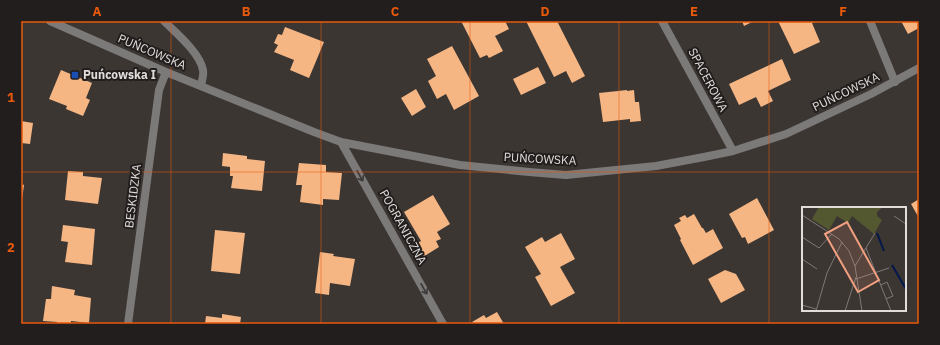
<svg xmlns="http://www.w3.org/2000/svg" width="940" height="345" viewBox="0 0 940 345" font-family="'IBM Plex Sans',sans-serif">
	<rect width="100%" height="100%" fill="#3c3633"/>
	<!-- building -->
	<path fill="#f5b684" d="M 461,21 L 505,21 L 509,29 L 495,36 L 503,51 L 489,58 L 487,55 L 480,58 Z
		M 526,21 L 557,21 L 585,76 L 572,83 L 566,71 L 554,77 Z
		M 742,21 L 754,21 L 744,26 Z
		M 778,21 L 816,21 L 812,23 L 820,42 L 794,54 Z
		M 901,21 L 919,21 L 919,28 L 908,34 Z
		M 285,27 L 324,42 L 309,78 L 290,70 L 294,60 L 274,52 L 278,45 L 274,43 L 278,34 L 282,35 Z
		M 452,46 L 479,96 L 454,110 L 446,94 L 437,99 L 428,81 L 436,76 L 427,59 Z
		M 782,59 L 791,80 L 768,91 L 773,101 L 761,107 L 756,97 L 739,105 L 729,84 Z
		M 538,67 L 546,83 L 521,95 L 513,79 Z
		M 61,70 L 92,83 L 86,98 L 90,100 L 83,116 L 66,109 L 67,106 L 49,99 Z
		M 416,89 L 426,107 L 412,116 L 401,98 Z
		M 627,90 L 627,91 L 634,90 L 635,102 L 639,102 L 641,121 L 630,122 L 630,119 L 603,122 L 599,93 Z
		M 21,121 L 33,123 L 30,144 L 21,143 Z
		M 223,153 L 247,156 L 247,159 L 265,161 L 262,191 L 231,188 L 233,176 L 230,176 L 230,167 L 222,166 Z
		M 299,163 L 326,165 L 326,172 L 342,173 L 339,200 L 323,199 L 323,205 L 300,202 L 302,185 L 296,185 Z
		M 68,171 L 83,172 L 83,176 L 102,178 L 98,204 L 65,200 Z
		M 21,184 L 24,185 L 22,199 L 21,199 Z
		M 433,195 L 450,224 L 437,232 L 441,239 L 436,241 L 439,247 L 423,257 L 416,244 L 421,241 L 404,212 Z
		M 757,198 L 774,230 L 748,244 L 745,237 L 742,238 L 729,214 Z
		M 919,199 L 919,218 L 911,204 Z
		M 694,214 L 702,228 L 703,228 L 706,233 L 713,229 L 723,248 L 693,265 L 680,240 L 681,239 L 674,225 L 681,221 L 679,218 L 685,215 L 687,218 Z
		M 63,225 L 95,229 L 92,265 L 65,262 L 68,242 L 61,241 Z
		M 215,230 L 245,233 L 240,274 L 211,271 Z
		M 561,233 L 575,259 L 560,267 L 575,293 L 551,306 L 535,277 L 541,274 L 525,247 L 542,237 L 545,242 Z
		M 320,252 L 334,254 L 333,256 L 355,259 L 350,286 L 330,283 L 329,295 L 315,293 Z
		M 725,270 L 736,274 L 745,290 L 721,303 L 708,279 Z
		M 52,286 L 75,290 L 74,295 L 91,298 L 89,323 L 71,321 L 71,324 L 57,324 L 57,322 L 43,321 L 46,299 L 51,299 Z
		M 497,312 L 504,324 L 474,324 L 472,322 L 484,315 L 486,318 Z
		M 222,314 L 241,317 L 240,324 L 205,324 L 206,316 L 222,318 Z"/>
	<g fill="none" stroke-linecap="round" stroke-linejoin="round">
		<!-- lane -->
		<path stroke="#7c7979" stroke-width="8" d="M 164,21 C 176,33 200,53 203,70 C 204,74 202,81 201,85"/>
		<!-- street -->
		<path stroke="#7c7979" stroke-width="8" d="M 50,21 L 166,72 L 314,132 L 341,142 L 460,165 L 529,172 L 566,175 L 656,166 L 704,157 L 733,151 L 786,134 L 871,94 L 919,68
			M 662,21 L 733,151
			M 870,21 L 895,82
			M 341,142 L 443,324
			M 128,324 L 159,90 L 166,72"/>
	</g>
	<!-- one-way arrows -->
	<defs><path id="oneway-shaft" d="M-6 0H5M1.5-3L5.5 0L1.5 3" fill="none" stroke-width="1.6" stroke-linecap="round" stroke-linejoin="round"/></defs>
	<g stroke="#3c3939">
		<use href="#oneway-shaft" transform="translate(360 176) rotate(61)"/>
		<use href="#oneway-shaft" transform="translate(424 289) rotate(61)"/>
	</g>
	<!-- grid -->
	<path fill="none" stroke="#e8590c" stroke-width="1" stroke-opacity="0.55" d="M 171,21 L 171,324M 321,21 L 321,324M 470,21 L 470,324M 619,21 L 619,324M 769,21 L 769,324M 21,172 L 919,172"/>
	<!-- markers -->
	<rect fill="#1a4fb4" stroke="#211e1d" stroke-width="1.5" x="71" y="71" width="8" height="8" rx="2"/>
	<g text-anchor="middle" stroke-width="4" stroke-linejoin="round" paint-order="stroke">
		<!-- street labels -->
		<g font-size="12" fill="#e1dddb" stroke="#211e1d">
			<text transform="translate(152 52) rotate(23)" y="4">PUŃCOWSKA</text>
			<text transform="translate(708 80) rotate(62)" y="4">SPACEROWA</text>
			<text transform="translate(846 92) rotate(-26)" y="4">PUŃCOWSKA</text>
			<text transform="translate(540 159) rotate(3)" y="4">PUŃCOWSKA</text>
			<text transform="translate(133 196) rotate(-83)" y="4">BESKIDZKA</text>
			<text transform="translate(403 227) rotate(61)" y="4">POGRANICZNA</text>
		</g>
		<!-- poi labels -->
		<g font-size="12" font-weight="bold" fill="#e1dddb" stroke="#211e1d" text-anchor="start">
			<text x="83" y="79">Puńcowska I</text>
		</g>
	</g>
	<!-- overview -->
	<g transform="translate(802 207)">
		<rect width="104" height="104" fill="#3c3633"/>
		<path d="M 17,0 L 81,0 L 75,5 L 75,9 L 80,13 L 72,27 L 50,9 L 46,16 L 35,9 L 27,23 L 10,12 Z" fill="#535830"/>
		<path fill="none" stroke="#02174a" stroke-width="2" d="M 75,26 L 82,44M 90,58 L 104,82"/>
		<path fill="none" stroke="#7e7976" stroke-width="1" d="M 0,8 L 37,32 L 47,44 L 53,59 L 60,104M 92,9 L 104,17M 0,30 L 17,41 L 30,27M 64,41 L 89,104M 0,52 L 15,62M 53,59 L 73,26M 54,72 L 87,61M 79,78 L 85,75 L 91,89 L 84,92M 0,98 L 14,102M 14,104 L 25,66 L 40,35M 43,104 L 54,70"/>
		<path fill="#f2a080" fill-opacity="0.15" stroke="#f2a080" stroke-width="2" d="M 45,15 L 77,73 L 56,85 L 23,27 Z"/>
		<rect width="104" height="104" fill="none" stroke="#e1dddb" stroke-width="2"/>
	</g>
	<!-- border -->
	<rect width="940" height="345" fill="none" stroke="#211e1d" stroke-width="44"/>
	<rect x="22" y="22" width="896" height="301" fill="none" stroke="#e8590c" stroke-width="1.5"/>
	<g font-size="13" text-anchor="middle" font-weight="bold" fill="#e8590c">
		<text x="97" y="16">A</text>
		<text x="246" y="16">B</text>
		<text x="395" y="16">C</text>
		<text x="545" y="16">D</text>
		<text x="694" y="16">E</text>
		<text x="843" y="16">F</text>
		<text x="11" y="102">1</text>
		<text x="11" y="252">2</text>
	</g>
</svg>
